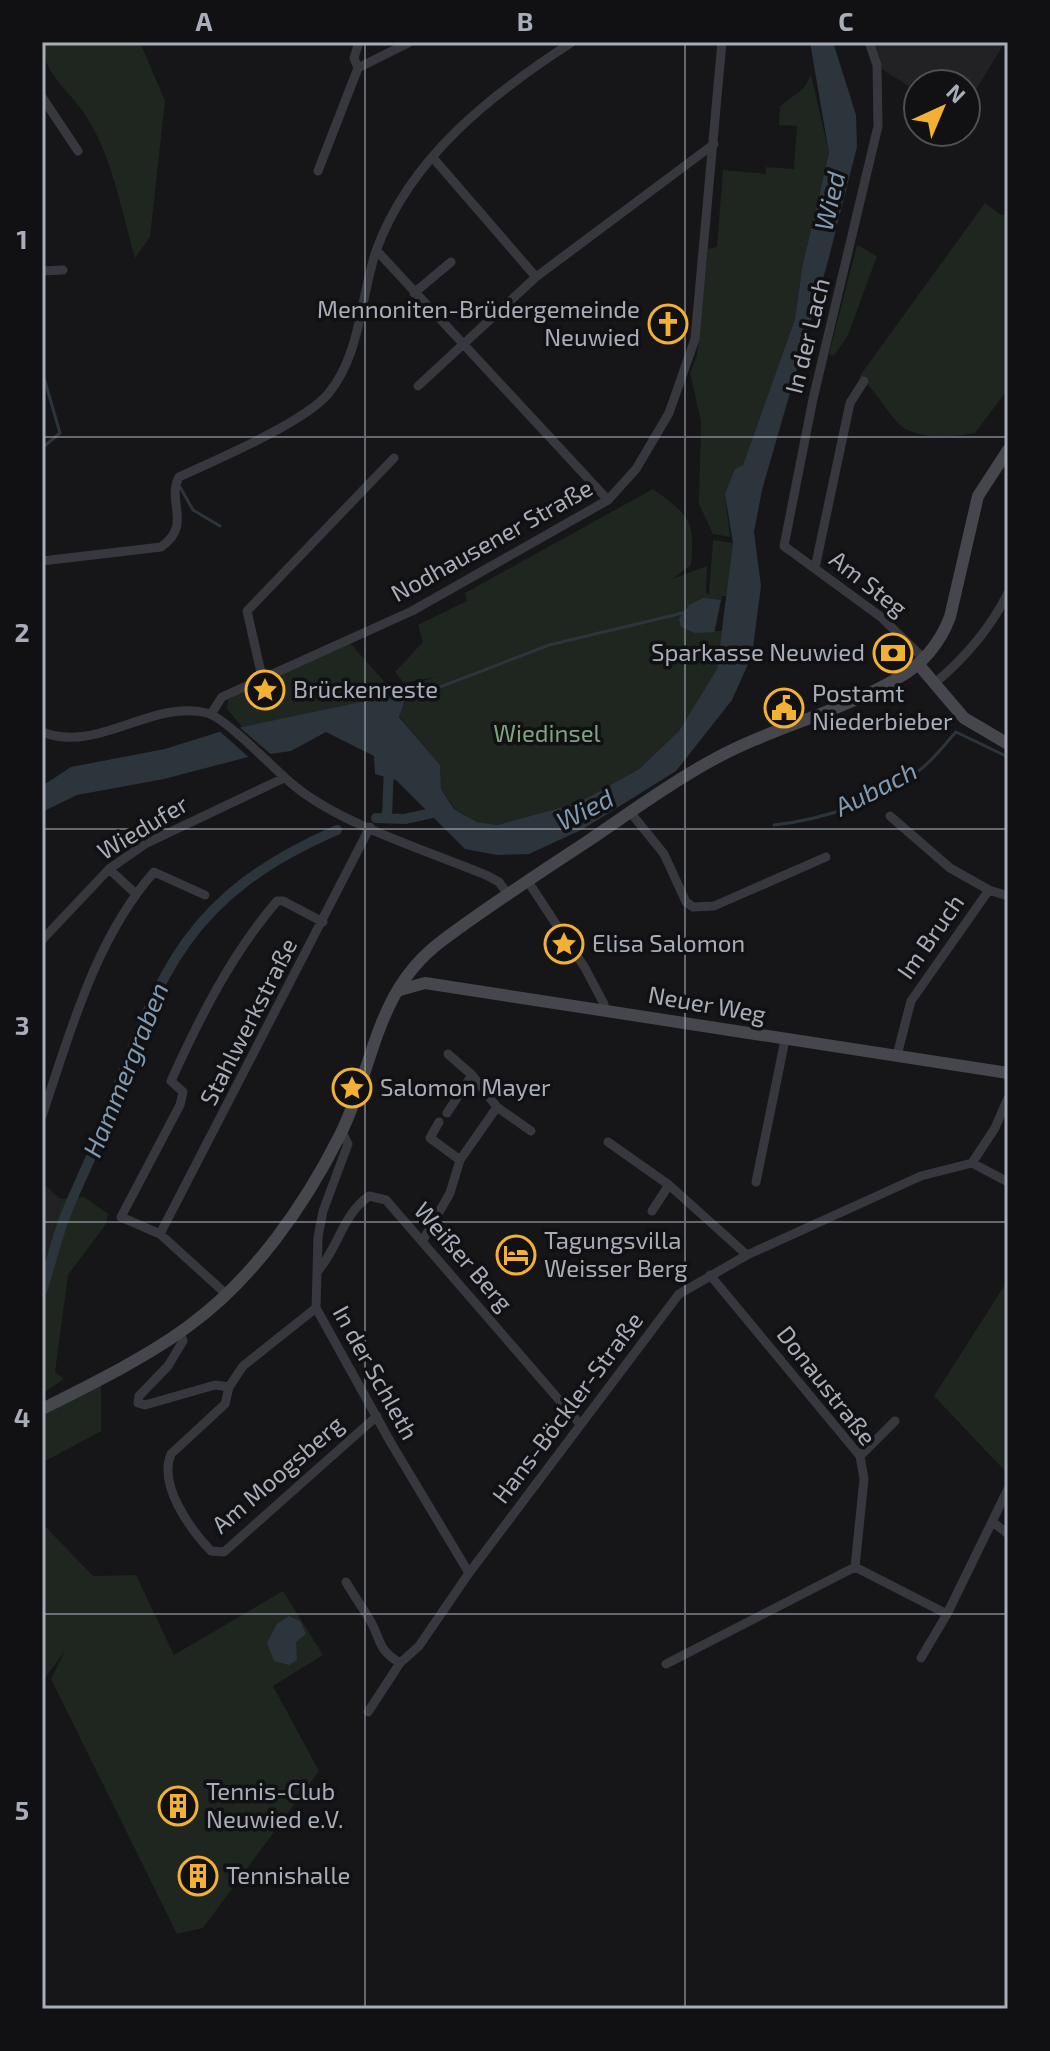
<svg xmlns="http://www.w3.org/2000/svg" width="1050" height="2051" viewBox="0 0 1050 2051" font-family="'Exo 2',sans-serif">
	<rect width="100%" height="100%" fill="#161618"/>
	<!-- built -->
	<path fill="#222225" d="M 873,42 L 1005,42 L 966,106 L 966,84 L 918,84 L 918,92 L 883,70 Z
		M 42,1183 L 61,1199 L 42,1272 Z"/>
	<!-- green -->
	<path fill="#1e261f" d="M 42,42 L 140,42 L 165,101 L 150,237 L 135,258 C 121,209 112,153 82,110 C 66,88 42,71 42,42 Z
		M 811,75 L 829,153 L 802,268 L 795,319 L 743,465 L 725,494 L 730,537 L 713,534 L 699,504 L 701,421 L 690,373 L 697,356 L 708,249 L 717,247 L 723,170 L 766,174 L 766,167 L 794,169 L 797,126 L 779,125 L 780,106 L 804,88 Z
		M 985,203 L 1001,215 L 1008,215 L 1008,389 L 975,433 C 953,437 912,441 896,421 C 882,405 876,390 859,377 Z
		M 857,245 L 877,256 L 848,335 L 834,356 L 829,354 Z
		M 653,489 C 690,516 695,520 691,565 L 672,579 L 707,566 L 706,593 L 709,594 L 713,540 L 733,543 L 729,596 L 722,596 L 715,631 L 723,631 L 717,669 L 679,731 L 639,769 L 578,803 L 497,825 L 477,822 L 455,809 L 441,789 L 440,765 L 399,716 L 406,701 L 418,697 L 406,686 L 436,677 L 404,683 L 395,672 L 423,642 L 418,625 L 467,601 L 465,593 Z
		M 350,643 L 398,697 L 375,699 L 243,728 L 227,709 L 228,697 Z
		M 84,1197 L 108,1214 L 106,1224 L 68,1275 L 55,1372 L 64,1379 L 42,1394 L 42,1272 L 61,1199 Z
		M 1008,1280 L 1008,1462 L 1005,1471 L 934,1396 Z
		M 101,1385 L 101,1431 L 42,1463 L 42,1415 Z
		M 42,1523 L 93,1576 L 136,1575 L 174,1655 L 283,1591 L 323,1655 L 273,1686 L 319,1771 L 203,1928 L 177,1934 L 51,1679 L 65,1651 L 45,1678 L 42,1675 Z"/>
	<!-- water -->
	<path fill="#2c353c" d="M 810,42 L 833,42 L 856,115 L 857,147 L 828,261 L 762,490 L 754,532 L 761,586 L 752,655 L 732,700 L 676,771 L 583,829 L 529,854 L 497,855 L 465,849 L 396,780 L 375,774 L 374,756 L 326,732 L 291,751 L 248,757 L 164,779 L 77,795 L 42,812 L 42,786 L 71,767 L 165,749 L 219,732 L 375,699 L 398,697 L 404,704 L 399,717 L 440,765 L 441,789 L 454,809 L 477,822 L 497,825 L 578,803 L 639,769 L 679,731 L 717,669 L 733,543 L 725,494 L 735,469 L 743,465 L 795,319 L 802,268 L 829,153 Z
		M 703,598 L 721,600 L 714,632 L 695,633 L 681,627 L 679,619 L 689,605 Z
		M 289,1616 L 300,1621 L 306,1634 L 296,1642 L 297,1660 L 289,1665 L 274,1661 L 267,1643 L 277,1624 Z"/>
	<!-- pier -->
	<path fill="#161618" d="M 237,725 L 274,757 L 252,760 L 217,729 Z"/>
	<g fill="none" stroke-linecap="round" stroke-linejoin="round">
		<!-- stream -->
		<path stroke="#2c353c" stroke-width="3" d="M 42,371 L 60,433 L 42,448
			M 180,487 L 193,510 L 220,526
			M 401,702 L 549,645 L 687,612
			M 774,825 C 826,819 879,801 921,769 C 934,759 945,744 956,732 L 1008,757"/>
		<!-- canal -->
		<path stroke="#2c353c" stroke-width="10" d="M 387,817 L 389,766
			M 376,818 L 405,819 L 441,811
			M 42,1291 C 51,1264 57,1235 68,1209 C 79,1182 92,1157 102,1130 C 157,980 180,898 337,830"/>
		<!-- street -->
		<path stroke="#37383d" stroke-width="9" d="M 869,42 L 877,65 L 878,126 L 813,399 L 784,546 L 881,617 L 924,659
			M 358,68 L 354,58 L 359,42
			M 42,97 L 78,151
			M 434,159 L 536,277
			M 318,171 L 358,68 L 410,42
			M 377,251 L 608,500
			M 42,271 L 63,270
			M 414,293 L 451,262
			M 418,386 L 536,277 L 714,144
			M 42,561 L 161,547 C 193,525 166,501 179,477 C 216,460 303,423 328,394 C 361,354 360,299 376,251 C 410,157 492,94 572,42
			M 815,568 L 850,403 L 864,381
			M 262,677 L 247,611 L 394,458
			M 935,683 C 966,657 990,629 1008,593
			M 211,714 L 222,697 L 412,611 L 608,500 L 636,469 L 669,413 L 695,339 L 722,42
			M 42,732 C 99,754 150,699 207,713 C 226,718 273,768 291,783 C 338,824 429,851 488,876 L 499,882 L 507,893
			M 630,812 L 664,854 L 686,902 L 693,907 L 714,906 L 826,857
			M 890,816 L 950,868 L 989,890
			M 109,869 L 136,894
			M 527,880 L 585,968 L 604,1004 L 604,1010
			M 42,940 L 109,869 L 145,844 L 284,778
			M 448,1054 L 472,1075 L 497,1107 L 531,1131
			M 897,1055 L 911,1001 L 989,890 L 1008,896
			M 447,1113 L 472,1075
			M 42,1116 C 70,1033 95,939 154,872 L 205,895
			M 439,1122 L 430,1138 L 460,1160
			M 342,1132 L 348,1144 L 323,1211 L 318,1237 L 316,1308 L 391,1443 L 469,1573
			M 608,1142 L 669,1185 L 747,1255
			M 972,1163 L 1008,1182
			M 756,1182 L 785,1040
			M 652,1211 L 669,1185
			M 160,1234 L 370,827
			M 423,1240 L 450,1193 L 460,1160 L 497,1107
			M 317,1272 C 338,1249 342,1215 369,1196 L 386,1200 L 580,1424
			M 710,1275 L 860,1456 L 864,1479 L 855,1567
			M 225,1293 L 160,1234 L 121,1217 L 180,1105 L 183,1092 L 171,1081 C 200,1017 231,955 277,901 L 283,901 L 323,922
			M 316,1308 L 243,1366 L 229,1387 L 225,1404 L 171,1454 C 158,1485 190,1529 211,1551 L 224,1552 L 377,1416
			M 180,1332 L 183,1341 L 168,1366 L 139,1396 L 138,1403 L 145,1405 L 215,1385 L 229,1387
			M 860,1456 L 895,1421
			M 994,1523 L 1008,1534
			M 855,1567 L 947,1614
			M 346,1582 C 354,1596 363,1608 371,1622 C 382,1642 377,1649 400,1663
			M 921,1658 L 947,1614 L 1008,1489
			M 666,1664 L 855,1567
			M 368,1712 L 400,1663 L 419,1646 L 469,1573 L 679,1294 L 747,1255 L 921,1176 L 972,1163 L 995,1128 L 1008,1098"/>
		<!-- secondary -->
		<path stroke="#45474d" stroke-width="12" d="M 918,664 L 964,718 L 1008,744
			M 400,990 L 425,983 L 1008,1073
			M 42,1409 C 88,1386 149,1356 190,1325 C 254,1278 305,1205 340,1135 C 376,1063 374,991 443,940 C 490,905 539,873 588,841 C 628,814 667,785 709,762 C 769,728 839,713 898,678 C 923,664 940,643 950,617 L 978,496 L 1008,450"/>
	</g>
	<!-- grid -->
	<path fill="none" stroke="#a8adb8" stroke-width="2" stroke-opacity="0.55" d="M 365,42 L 365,2009M 685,42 L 685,2009M 42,437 L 1008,437M 42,829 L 1008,829M 42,1222 L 1008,1222M 42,1614 L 1008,1614"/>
	<!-- icons -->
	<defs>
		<g id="church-ring" transform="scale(2)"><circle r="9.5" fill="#111113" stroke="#f2b134" stroke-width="1.5"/><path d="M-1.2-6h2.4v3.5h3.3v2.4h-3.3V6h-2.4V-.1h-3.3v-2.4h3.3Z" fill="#f2b134"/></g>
		<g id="bank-ring" transform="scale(2)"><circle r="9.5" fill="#111113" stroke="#f2b134" stroke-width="1.5"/><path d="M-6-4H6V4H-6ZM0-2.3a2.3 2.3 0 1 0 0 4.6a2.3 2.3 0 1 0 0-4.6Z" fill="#f2b134"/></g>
		<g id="sight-ring" transform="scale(2)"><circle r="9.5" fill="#111113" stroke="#f2b134" stroke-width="1.5"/><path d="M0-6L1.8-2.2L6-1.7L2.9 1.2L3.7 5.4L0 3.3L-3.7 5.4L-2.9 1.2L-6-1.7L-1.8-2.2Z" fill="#f2b134"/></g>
		<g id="civic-ring" transform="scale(2)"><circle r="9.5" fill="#111113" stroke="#f2b134" stroke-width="1.5"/><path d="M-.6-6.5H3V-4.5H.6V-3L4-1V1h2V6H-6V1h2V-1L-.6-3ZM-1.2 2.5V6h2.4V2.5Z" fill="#f2b134"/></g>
		<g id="hotel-ring" transform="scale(2)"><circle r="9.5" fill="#111113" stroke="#f2b134" stroke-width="1.5"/><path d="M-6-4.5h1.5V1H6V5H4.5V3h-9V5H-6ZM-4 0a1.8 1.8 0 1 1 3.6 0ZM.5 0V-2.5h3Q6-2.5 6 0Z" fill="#f2b134"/></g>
		<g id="building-ring" transform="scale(2)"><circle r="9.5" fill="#111113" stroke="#f2b134" stroke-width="1.5"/><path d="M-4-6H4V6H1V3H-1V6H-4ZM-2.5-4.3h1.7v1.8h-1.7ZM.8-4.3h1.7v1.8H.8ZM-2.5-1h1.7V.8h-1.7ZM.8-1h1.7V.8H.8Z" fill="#f2b134"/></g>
	</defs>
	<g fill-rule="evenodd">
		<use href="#church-ring" x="668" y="324"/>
		<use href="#bank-ring" x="893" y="653"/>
		<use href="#sight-ring" x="265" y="690"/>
		<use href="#civic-ring" x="784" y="708"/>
		<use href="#sight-ring" x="564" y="944"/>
		<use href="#sight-ring" x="352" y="1088"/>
		<use href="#hotel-ring" x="516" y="1255"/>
		<use href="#building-ring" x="178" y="1806"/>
		<use href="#building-ring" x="198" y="1876"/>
	</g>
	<g text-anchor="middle" stroke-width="7" stroke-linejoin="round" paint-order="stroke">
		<!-- poi labels -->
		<g font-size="24" fill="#a8adb8" stroke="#111113" text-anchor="start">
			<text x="640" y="318" text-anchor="end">Mennoniten-Brüdergemeinde<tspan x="640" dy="28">Neuwied</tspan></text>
			<text x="865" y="661" text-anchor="end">Sparkasse Neuwied</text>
			<text x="293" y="698">Brückenreste</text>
			<text x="812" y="702">Postamt<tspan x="812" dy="28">Niederbieber</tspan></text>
			<text x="592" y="952">Elisa Salomon</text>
			<text x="380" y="1096">Salomon Mayer</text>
			<text x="544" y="1249">Tagungsvilla<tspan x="544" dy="28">Weisser Berg</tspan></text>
			<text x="206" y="1800">Tennis-Club<tspan x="206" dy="28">Neuwied e.V.</tspan></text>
			<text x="226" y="1884">Tennishalle</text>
		</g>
		<!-- street labels -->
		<g font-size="24" fill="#a8adb8" stroke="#111113">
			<text transform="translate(808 336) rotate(-76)" y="8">In der Lach</text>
			<text transform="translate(492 541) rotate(-29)" y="8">Nodhausener Straße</text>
			<text transform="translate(868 584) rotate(38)" y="8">Am Steg</text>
			<text transform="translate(143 828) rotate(-31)" y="8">Wiedufer</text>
			<text transform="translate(931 937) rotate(-55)" y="8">Im Bruch</text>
			<text transform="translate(707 1005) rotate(10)" y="8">Neuer Weg</text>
			<text transform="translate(249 1022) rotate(-63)" y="8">Stahlwerkstraße</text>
			<text transform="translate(463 1257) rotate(49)" y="8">Weißer Berg</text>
			<text transform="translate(375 1373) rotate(61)" y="8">In der Schleth</text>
			<text transform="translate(826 1386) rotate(52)" y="8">Donaustraße</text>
			<text transform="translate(568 1408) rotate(-53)" y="8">Hans-Böckler-Straße</text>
			<text transform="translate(278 1475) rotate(-41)" y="8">Am Moogsberg</text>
		</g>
		<!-- park labels -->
		<g font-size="24" fill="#7fa381" stroke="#111113">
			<text x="547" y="742">Wiedinsel</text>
		</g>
		<!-- water labels -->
		<g font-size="26" font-style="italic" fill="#7f9bb3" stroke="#111113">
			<text transform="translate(830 201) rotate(-77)" y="9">Wied</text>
			<text transform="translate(876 789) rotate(-27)" y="9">Aubach</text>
			<text transform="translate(585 810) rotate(-27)" y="9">Wied</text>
			<text transform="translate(126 1070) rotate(-68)" y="9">Hammergraben</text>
		</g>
	</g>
	<!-- border -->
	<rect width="1050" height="2051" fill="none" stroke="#111113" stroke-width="88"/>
	<!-- north arrow -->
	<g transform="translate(942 108) rotate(44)"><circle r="38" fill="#111113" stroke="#4d4f55" stroke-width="2"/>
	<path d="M0-6L14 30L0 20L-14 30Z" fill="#f2b134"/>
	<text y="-12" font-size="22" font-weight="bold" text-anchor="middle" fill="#a8adb8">N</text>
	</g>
	<rect x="44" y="44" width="962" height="1963" fill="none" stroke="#a8adb8" stroke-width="3"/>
	<g font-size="26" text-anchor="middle" font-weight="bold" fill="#a8adb8">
		<text x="204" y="31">A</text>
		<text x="525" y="31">B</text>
		<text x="846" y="31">C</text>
		<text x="22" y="249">1</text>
		<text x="22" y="642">2</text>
		<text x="22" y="1035">3</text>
		<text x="22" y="1427">4</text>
		<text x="22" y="1820">5</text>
	</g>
</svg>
